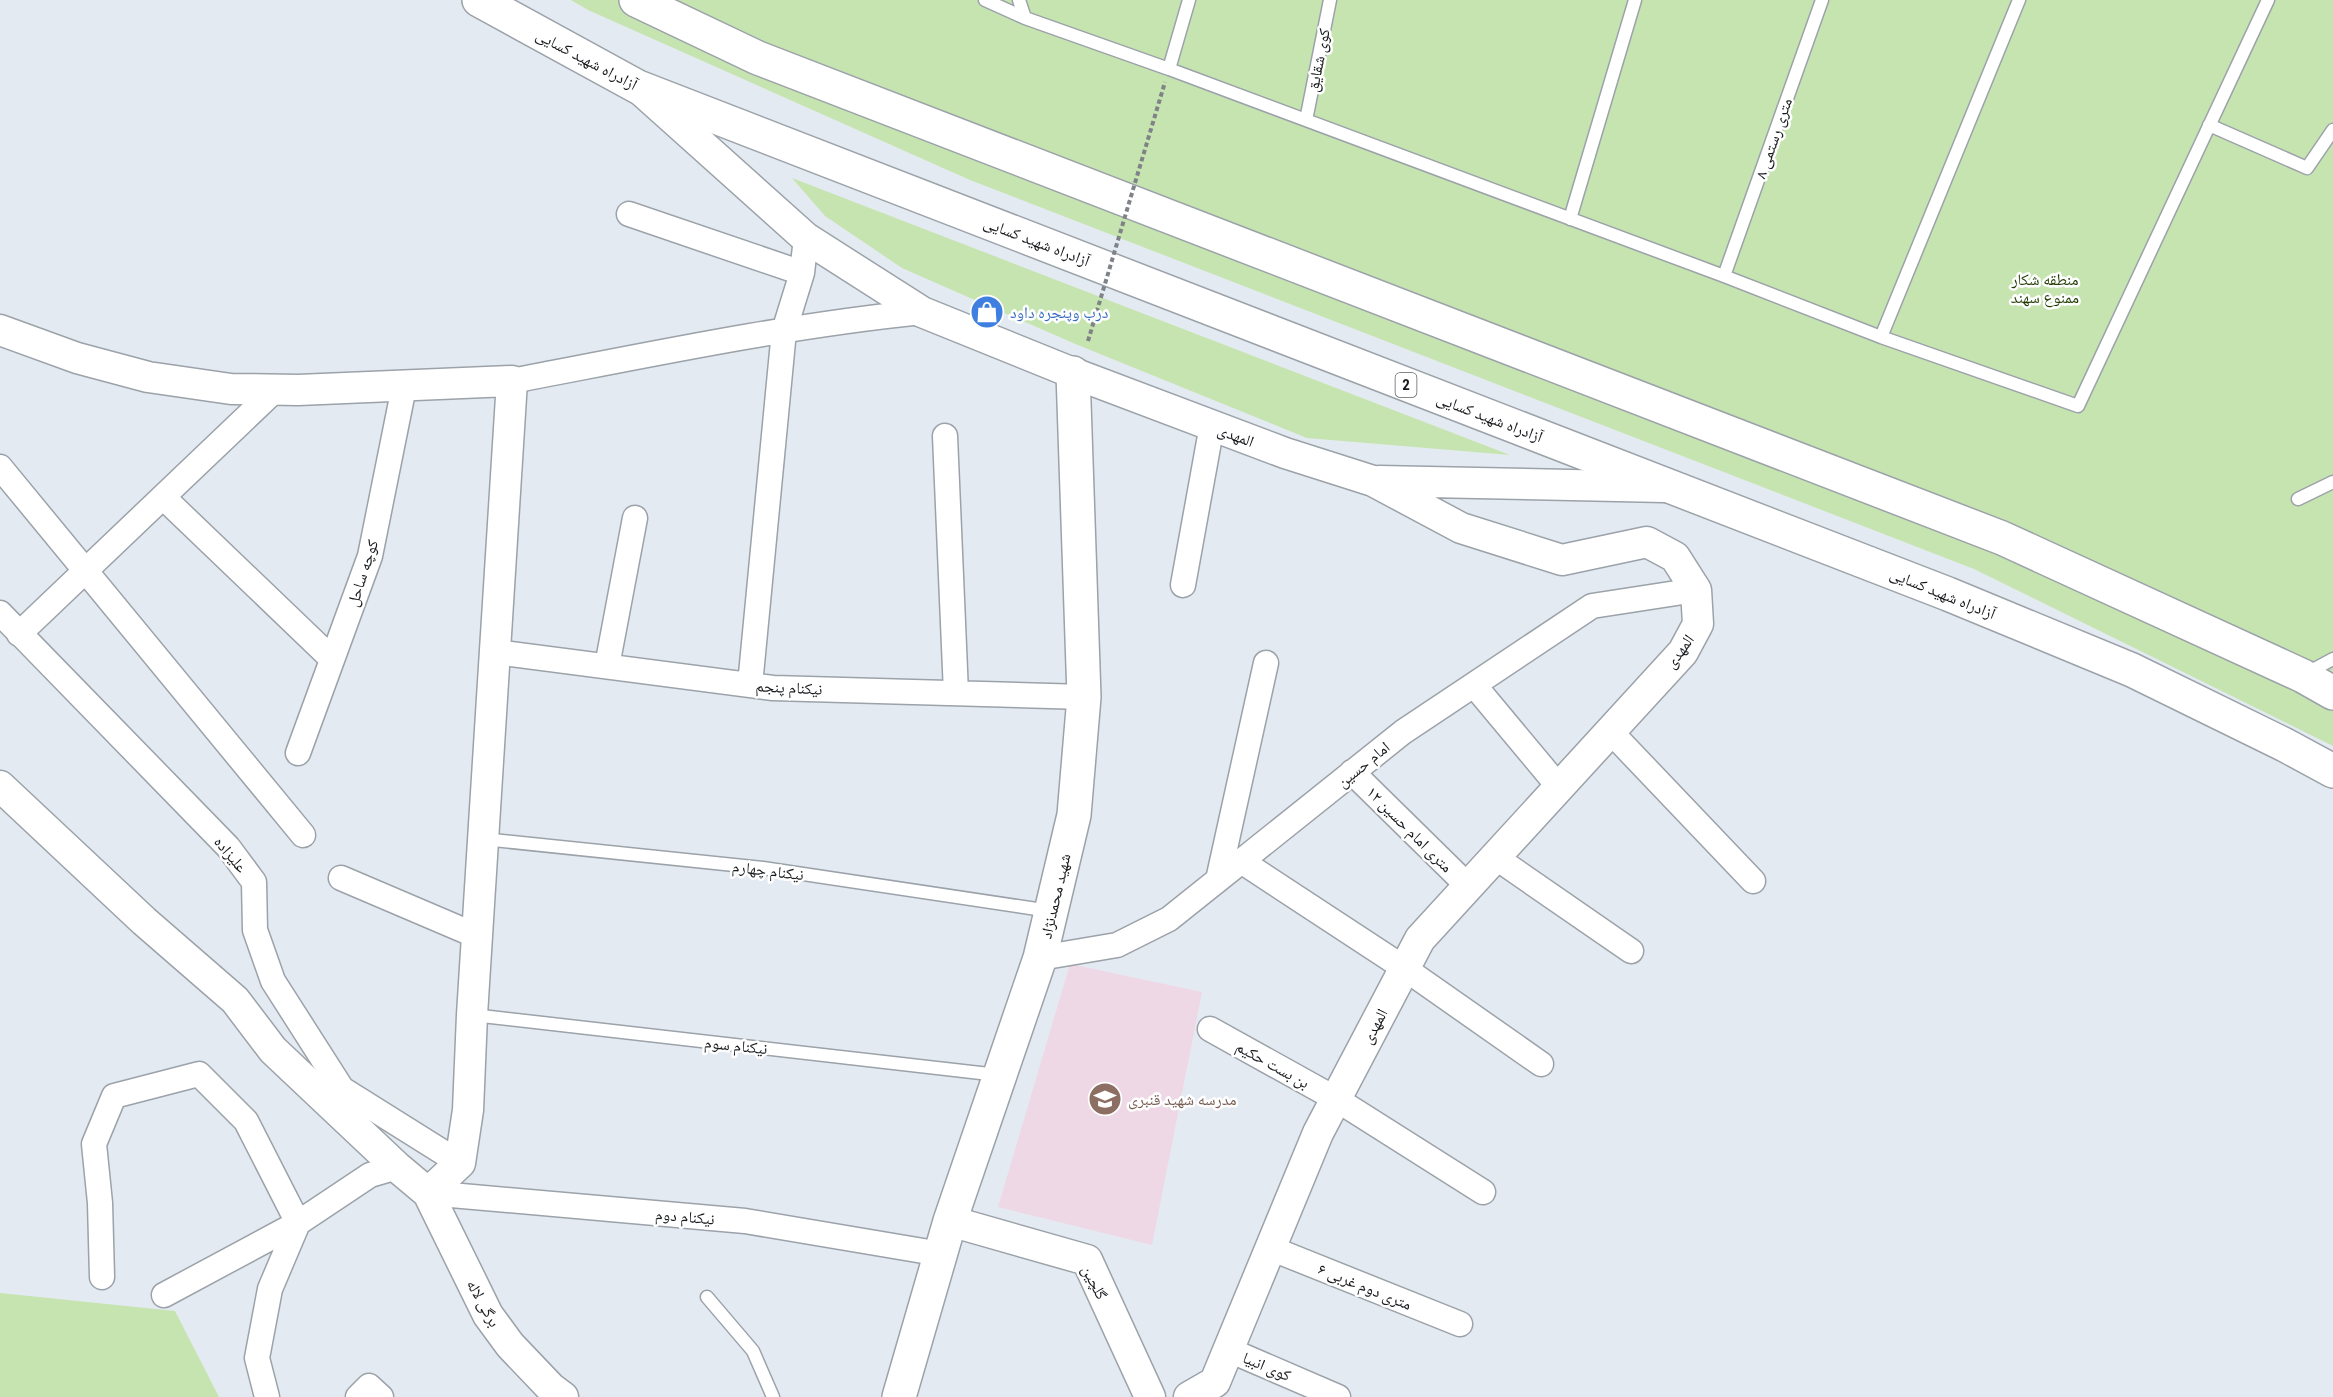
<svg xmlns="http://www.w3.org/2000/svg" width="2333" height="1397" viewBox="0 0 2333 1397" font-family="'Roboto Condensed','Noto Naskh Arabic',sans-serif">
	<rect width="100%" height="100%" fill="#e4eaf1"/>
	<!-- education -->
	<path fill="#eed8e6" d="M 1070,964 L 1202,992 L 1152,1245 L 998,1207 Z"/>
	<!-- green -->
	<path fill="#c6e4b0" d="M 571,0 L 2333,0 L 2333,746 L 1974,569 L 970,180 L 588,10 Z
		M 792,178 L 1510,455 L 1307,438 L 1073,343 L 902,268 L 825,216 Z
		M 0,1293 L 175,1311 L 219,1397 L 0,1397 Z"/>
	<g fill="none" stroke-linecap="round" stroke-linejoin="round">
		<!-- service casing -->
		<g stroke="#9ca2a9" stroke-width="15">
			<path id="service" d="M 985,0 L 1025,18 L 1169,69 L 1189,0
				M 1019,0 L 1025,18
				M 1169,69 L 1724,276 L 1881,337 L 2078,406 L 2268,0
				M 1306,120 L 1330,0
				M 2209,125 L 2307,168 L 2333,130
				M 1570,219 L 1635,0
				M 1724,276 L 1822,0
				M 1881,337 L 2019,0
				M 2298,499 L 2333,482
				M 2305,674 L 2333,659
				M 483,839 L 763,868 L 1050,911
				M 473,1015 L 998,1075
				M 707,1297 L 753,1351 L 773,1397"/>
		</g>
		<!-- minor casing -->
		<g stroke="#9ca2a9" stroke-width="27">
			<path id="minor" d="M 629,214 L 802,273
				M 512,381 C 648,355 784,326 922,312
				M 945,436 L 956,693
				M 0,467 L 303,835
				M 163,497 L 332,659
				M 1183,585 L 1212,425
				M 0,613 L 228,847 L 254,882 L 255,930 L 273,981 L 342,1089 L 460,1163
				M 19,634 L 275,390
				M 495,652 L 773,688 L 1084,697
				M 607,666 L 635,518
				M 750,685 L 784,331 L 802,273 L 806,238
				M 1474,685 L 1559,787
				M 1610,731 L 1753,881
				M 298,753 L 370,556 L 404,387
				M 1352,772 L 1468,886
				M 1495,857 L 1631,951
				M 1241,861 L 1404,968 L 1541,1064
				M 341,878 L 477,936
				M 1218,880 L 1266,663
				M 1040,958 L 1117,945 L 1169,919 L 1403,732 L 1592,606 L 1696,590
				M 1210,1029 L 1336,1099 L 1483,1192
				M 428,1193 L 745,1221 L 941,1254
				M 1270,1248 L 1460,1324
				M 102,1277 L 100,1203 L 94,1144 L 114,1096 L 199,1074 L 246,1121 L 298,1223 L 270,1289 L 257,1358 L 267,1397
				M 164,1295 L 298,1223 L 370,1175 L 397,1167
				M 1229,1350 L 1338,1397
				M 358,1397 L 369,1386 L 381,1397"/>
		</g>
		<!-- tertiary casing -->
		<g stroke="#9ca2a9" stroke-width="33">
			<path id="tertiary" d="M 642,91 L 806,238 L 922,312 L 1073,373 L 1285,453 L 1373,481 L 1461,528 L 1562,560 L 1647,542 L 1675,557 L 1696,590 L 1698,624 L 1683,652 L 1420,939 L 1318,1133 L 1215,1382 L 1189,1397
				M 0,330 L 77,358 L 148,377 L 231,389 L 298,390 L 512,381 L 472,1015 L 468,1110 L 460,1163 L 428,1193
				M 1379,481 L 1664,487
				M 0,786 L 144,921 L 235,1000 L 273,1050 L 397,1167 L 428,1193 L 488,1315 L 510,1345 L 551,1388 L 563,1397
				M 950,1221 L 1087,1260 L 1150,1397"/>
		</g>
		<!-- secondary casing -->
		<g stroke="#9ca2a9" stroke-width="36">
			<path id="secondary" d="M 899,1397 L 950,1221 L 1040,958 L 1074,815 L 1084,697 L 1073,373"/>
		</g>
		<!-- motorway casing -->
		<g stroke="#9ca2a9" stroke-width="36">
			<path id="motorway" d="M 479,0 L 638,87 L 1948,594 L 2132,670 L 2285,745 L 2333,771
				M 636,0 L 758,58 L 2002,538 L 2303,676 L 2333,693"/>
		</g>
		<!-- service -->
		<use href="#service" stroke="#fff" stroke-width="12"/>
		<!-- minor -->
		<use href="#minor" stroke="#fff" stroke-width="24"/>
		<!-- tertiary -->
		<use href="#tertiary" stroke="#fff" stroke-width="30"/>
		<!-- secondary -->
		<use href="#secondary" stroke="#fff" stroke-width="33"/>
		<!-- motorway -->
		<use href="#motorway" stroke="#fff" stroke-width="33"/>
		<!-- path-bridge -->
		<path stroke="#7f8388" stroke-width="4" stroke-dasharray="4.5 3" stroke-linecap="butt" d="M 1088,341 L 1165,82"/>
	</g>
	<!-- icons -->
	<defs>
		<g id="shop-disc" transform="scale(1.725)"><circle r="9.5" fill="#3f7fe0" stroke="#fff"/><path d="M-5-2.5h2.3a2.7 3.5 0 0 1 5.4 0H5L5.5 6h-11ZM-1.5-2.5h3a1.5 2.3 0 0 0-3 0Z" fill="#fff"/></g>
		<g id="school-disc" transform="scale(1.725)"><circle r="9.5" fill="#8d6e63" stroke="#fff"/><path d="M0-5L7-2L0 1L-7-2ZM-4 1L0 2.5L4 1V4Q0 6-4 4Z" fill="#fff"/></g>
	</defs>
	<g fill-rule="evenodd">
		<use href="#shop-disc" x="987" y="312"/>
		<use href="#school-disc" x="1105" y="1099"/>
	</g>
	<g text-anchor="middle" stroke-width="5" stroke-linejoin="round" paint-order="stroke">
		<!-- shield labels -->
		<rect fill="#fff" stroke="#5d5f61" stroke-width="1.5" x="1395.5" y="373" width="21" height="24" rx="4.5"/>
		<g font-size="15" font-weight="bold" fill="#181a1d">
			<text x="1406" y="390">2</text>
		</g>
		<!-- street labels -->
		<g font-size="16" fill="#181a1d" stroke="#fff">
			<text transform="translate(587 59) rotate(28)" y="6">آزادراه شهید کسایی</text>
			<text transform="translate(1318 60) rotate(-79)" y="6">کوی شقایق</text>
			<text transform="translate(1773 138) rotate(-71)" y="6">۸ متری رستمی</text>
			<text transform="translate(1037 241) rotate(21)" y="6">آزادراه شهید کسایی</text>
			<text transform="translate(1490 417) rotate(21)" y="6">آزادراه شهید کسایی</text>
			<text transform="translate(1236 435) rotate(21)" y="6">المهدی</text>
			<text transform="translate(362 573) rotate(-72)" y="6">کوچه ساحل</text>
			<text transform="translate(1943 593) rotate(22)" y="6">آزادراه شهید کسایی</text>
			<text transform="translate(1679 651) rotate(-54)" y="6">المهدی</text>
			<text transform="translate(789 687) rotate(3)" y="6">نیکنام پنجم</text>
			<text transform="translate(1363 764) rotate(-39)" y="6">امام حسین</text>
			<text transform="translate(1410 829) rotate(45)" y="6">۱۲ متری امام حسین</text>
			<text transform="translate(231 854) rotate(50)" y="6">علیزاده</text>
			<text transform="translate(768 870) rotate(7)" y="6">نیکنام چهارم</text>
			<text transform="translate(1055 896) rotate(-77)" y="6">شهید محمدنژاد</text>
			<text transform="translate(1374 1026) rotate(-62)" y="6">المهدی</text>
			<text transform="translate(736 1045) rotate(6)" y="6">نیکنام سوم</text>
			<text transform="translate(1273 1064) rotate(29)" y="6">بن بست حکیم</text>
			<text transform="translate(685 1216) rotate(5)" y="6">نیکنام دوم</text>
			<text transform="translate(1095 1282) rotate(62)" y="6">گلچین</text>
			<text transform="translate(1365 1286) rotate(22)" y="6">۶ متری دوم غربی</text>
			<text transform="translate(484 1303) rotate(61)" y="6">برگی لاله</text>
			<text transform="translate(1267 1366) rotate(23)" y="6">کوی انبیا</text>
		</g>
		<!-- park labels -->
		<g font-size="16" fill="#1f3b00" stroke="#fff">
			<text x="2045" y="285">منطقه شکار<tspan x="2045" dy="18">ممنوع سهند</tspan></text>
		</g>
		<!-- shop labels -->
		<g font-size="16" fill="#366cbe" stroke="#fff" text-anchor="start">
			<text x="1010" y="318">درب وپنجره داود</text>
		</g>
		<!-- education labels -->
		<g font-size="16" fill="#785e54" stroke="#fff" text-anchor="start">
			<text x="1128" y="1105">مدرسه شهید قنبری</text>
		</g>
	</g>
</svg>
